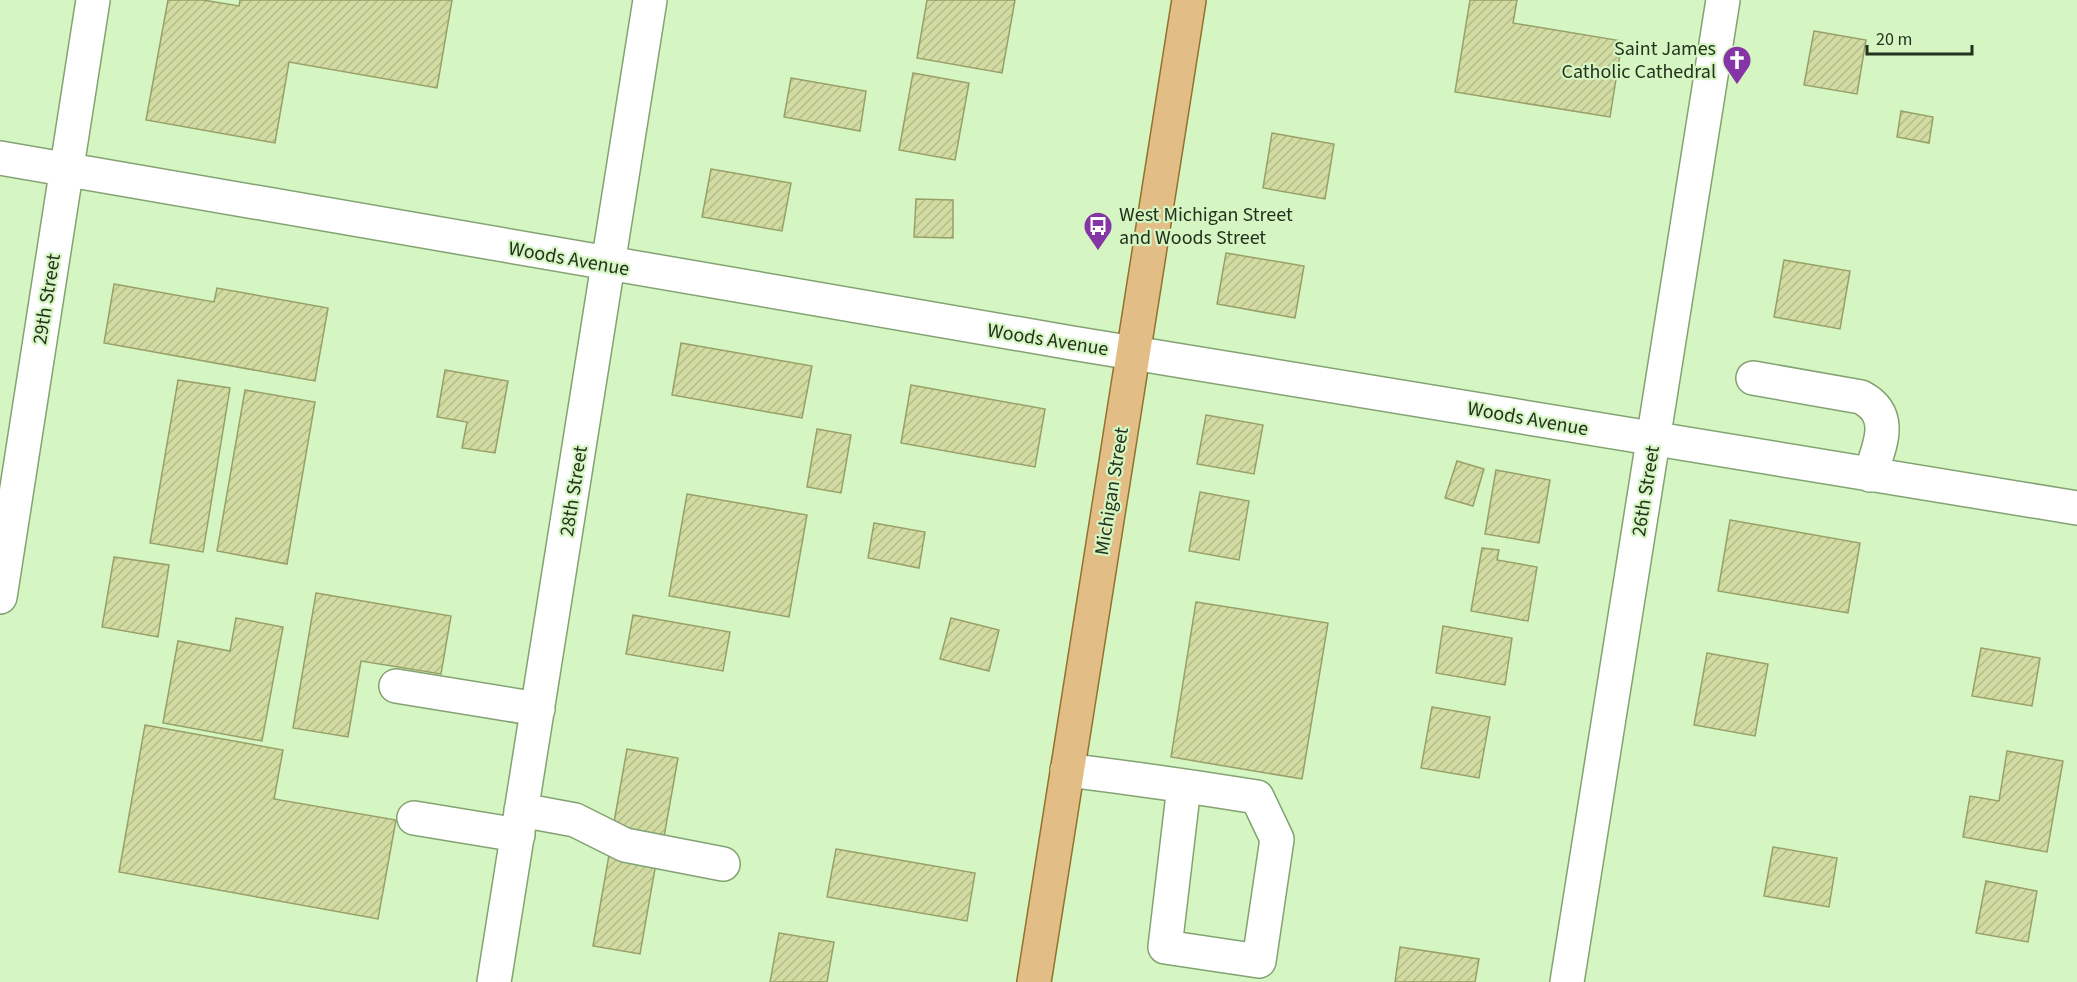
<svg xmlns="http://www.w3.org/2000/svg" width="2077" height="982" viewBox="0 0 2077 982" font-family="'Source Sans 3',sans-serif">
	<defs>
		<pattern id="building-hatch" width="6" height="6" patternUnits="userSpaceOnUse" patternTransform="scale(1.5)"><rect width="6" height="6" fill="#d2dba1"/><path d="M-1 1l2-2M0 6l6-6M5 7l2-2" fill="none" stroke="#b4bc8a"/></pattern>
	</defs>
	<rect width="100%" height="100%" fill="#d5f6c3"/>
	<!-- building -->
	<path fill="url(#building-hatch)" stroke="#98a068" stroke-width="1.5" d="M 168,0 L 203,0 L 239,6 L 240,0 L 452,0 L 437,88 L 289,62 L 275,143 L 146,120 Z
		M 927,0 L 1015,0 L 1002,73 L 917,58 Z
		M 1470,0 L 1517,0 L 1513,23 L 1622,41 L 1610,117 L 1455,92 Z
		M 1814,31 L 1866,40 L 1857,94 L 1804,85 Z
		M 913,73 L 969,83 L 955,160 L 899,150 Z
		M 791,78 L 866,91 L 860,131 L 784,117 Z
		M 1901,111 L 1933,117 L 1929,143 L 1897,137 Z
		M 1272,133 L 1334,144 L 1325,199 L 1263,188 Z
		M 711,169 L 791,183 L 782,231 L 702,217 Z
		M 916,199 L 953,200 L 953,238 L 914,237 Z
		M 1226,253 L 1304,266 L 1295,318 L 1217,304 Z
		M 1784,260 L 1850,271 L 1840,329 L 1774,317 Z
		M 114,284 L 214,302 L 217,288 L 328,308 L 315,381 L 104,343 Z
		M 681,343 L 812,366 L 802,418 L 672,395 Z
		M 445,370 L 508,381 L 495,453 L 462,448 L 467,422 L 437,417 Z
		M 178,380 L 230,388 L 203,552 L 150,543 Z
		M 911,385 L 1045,409 L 1035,467 L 901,443 Z
		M 245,390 L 315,402 L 287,564 L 217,551 Z
		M 1206,415 L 1263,425 L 1254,474 L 1197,464 Z
		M 817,429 L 851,435 L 841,493 L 807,487 Z
		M 1457,461 L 1484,469 L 1473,506 L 1445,498 Z
		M 1496,470 L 1550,480 L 1539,543 L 1485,534 Z
		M 1200,492 L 1249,501 L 1239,560 L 1189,551 Z
		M 687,494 L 807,515 L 789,617 L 669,596 Z
		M 1730,520 L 1860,543 L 1848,613 L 1718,591 Z
		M 874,523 L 925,532 L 919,568 L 868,558 Z
		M 1482,548 L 1499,550 L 1497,560 L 1537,567 L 1528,621 L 1471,611 Z
		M 114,557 L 169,565 L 158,637 L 102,627 Z
		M 316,593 L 451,616 L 441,674 L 361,661 L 348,737 L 293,728 Z
		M 1196,602 L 1328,623 L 1302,779 L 1171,757 Z
		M 633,615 L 730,632 L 723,671 L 626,654 Z
		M 236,618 L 283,627 L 262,741 L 163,723 L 178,641 L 230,651 Z
		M 951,618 L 999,630 L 989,671 L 940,659 Z
		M 1443,626 L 1512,638 L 1505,685 L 1436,673 Z
		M 1981,648 L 2040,658 L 2032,706 L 1972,696 Z
		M 1707,653 L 1768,664 L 1755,736 L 1694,725 Z
		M 1432,707 L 1490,717 L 1479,778 L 1421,768 Z
		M 145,725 L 283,750 L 274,799 L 396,820 L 378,919 L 119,872 Z
		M 627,749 L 678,758 L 664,837 L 613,828 Z
		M 2007,751 L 2063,761 L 2047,852 L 1963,837 L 1970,796 L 1999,801 Z
		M 1773,847 L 1837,858 L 1829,907 L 1764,896 Z
		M 836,849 L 975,873 L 967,921 L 827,897 Z
		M 609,855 L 656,863 L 640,954 L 593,946 Z
		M 1986,881 L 2037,891 L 2028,942 L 1976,933 Z
		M 779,933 L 834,942 L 827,982 L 770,982 Z
		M 1400,947 L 1479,959 L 1475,982 L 1395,982 Z"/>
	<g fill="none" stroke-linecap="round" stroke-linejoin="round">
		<!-- minor casing -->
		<g stroke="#83a272" stroke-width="36">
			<path id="minor" d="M 0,158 L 1072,343 L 2077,508
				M 1753,378 L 1861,397 C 1895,415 1880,445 1870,475
				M 0,597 L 93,0
				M 396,686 L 538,709
				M 1067,770 C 1131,778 1194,787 1257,797 L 1277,839 L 1259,961 L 1165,947 L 1184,786
				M 521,810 L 575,820 L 625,845 L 723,864
				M 414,818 L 518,835
				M 494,982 L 650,0
				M 1567,982 L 1723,0"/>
		</g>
		<!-- major casing -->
		<g stroke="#92712d" stroke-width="36">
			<path id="major" d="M 1034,982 L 1189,0"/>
		</g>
		<!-- minor -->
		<use href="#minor" stroke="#fff" stroke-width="33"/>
		<!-- major -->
		<use href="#major" stroke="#e2be86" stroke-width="33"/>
	</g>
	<!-- icons -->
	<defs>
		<g id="church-pin" transform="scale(1.5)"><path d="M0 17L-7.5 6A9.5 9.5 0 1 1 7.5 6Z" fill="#8535a5" stroke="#d5f6c3"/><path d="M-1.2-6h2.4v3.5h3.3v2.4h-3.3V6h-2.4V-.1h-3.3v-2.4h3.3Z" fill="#fff"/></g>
		<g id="bus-pin" transform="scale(1.5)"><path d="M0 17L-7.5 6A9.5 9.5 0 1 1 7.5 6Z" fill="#8535a5" stroke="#d5f6c3"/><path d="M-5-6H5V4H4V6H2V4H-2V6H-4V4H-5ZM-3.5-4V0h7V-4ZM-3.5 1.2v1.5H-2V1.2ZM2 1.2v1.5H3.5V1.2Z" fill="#fff"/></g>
	</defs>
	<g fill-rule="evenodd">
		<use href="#church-pin" x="1737" y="60"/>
		<use href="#bus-pin" x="1098" y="226"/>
	</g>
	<g text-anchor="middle" stroke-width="4.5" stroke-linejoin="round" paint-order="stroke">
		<!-- poi labels -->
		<g font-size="20" fill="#24311d" stroke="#d5f6c3" text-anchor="end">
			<text x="1716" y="55">Saint James<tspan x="1716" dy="23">Catholic Cathedral</tspan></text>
			<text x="1119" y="221" text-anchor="start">West Michigan Street<tspan x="1119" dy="23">and Woods Street</tspan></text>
		</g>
		<!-- street labels -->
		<g font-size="20" fill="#24311d" stroke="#d5f6c3">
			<text transform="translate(569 258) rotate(10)" y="7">Woods Avenue</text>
			<text transform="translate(46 299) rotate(-81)" y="7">29th Street</text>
			<text transform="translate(1048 339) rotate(9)" y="7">Woods Avenue</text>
			<text transform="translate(1528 418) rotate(10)" y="7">Woods Avenue</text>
			<text transform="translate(573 491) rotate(-81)" y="7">28th Street</text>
			<text transform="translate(1111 491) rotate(-81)" y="7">Michigan Street</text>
			<text transform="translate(1645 491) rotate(-81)" y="7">26th Street</text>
		</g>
	</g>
	<!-- scale -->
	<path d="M1867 45v9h105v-9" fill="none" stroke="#24311d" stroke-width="3"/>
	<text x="1876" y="45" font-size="18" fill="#24311d" stroke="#d5f6c3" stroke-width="4.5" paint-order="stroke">20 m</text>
</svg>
